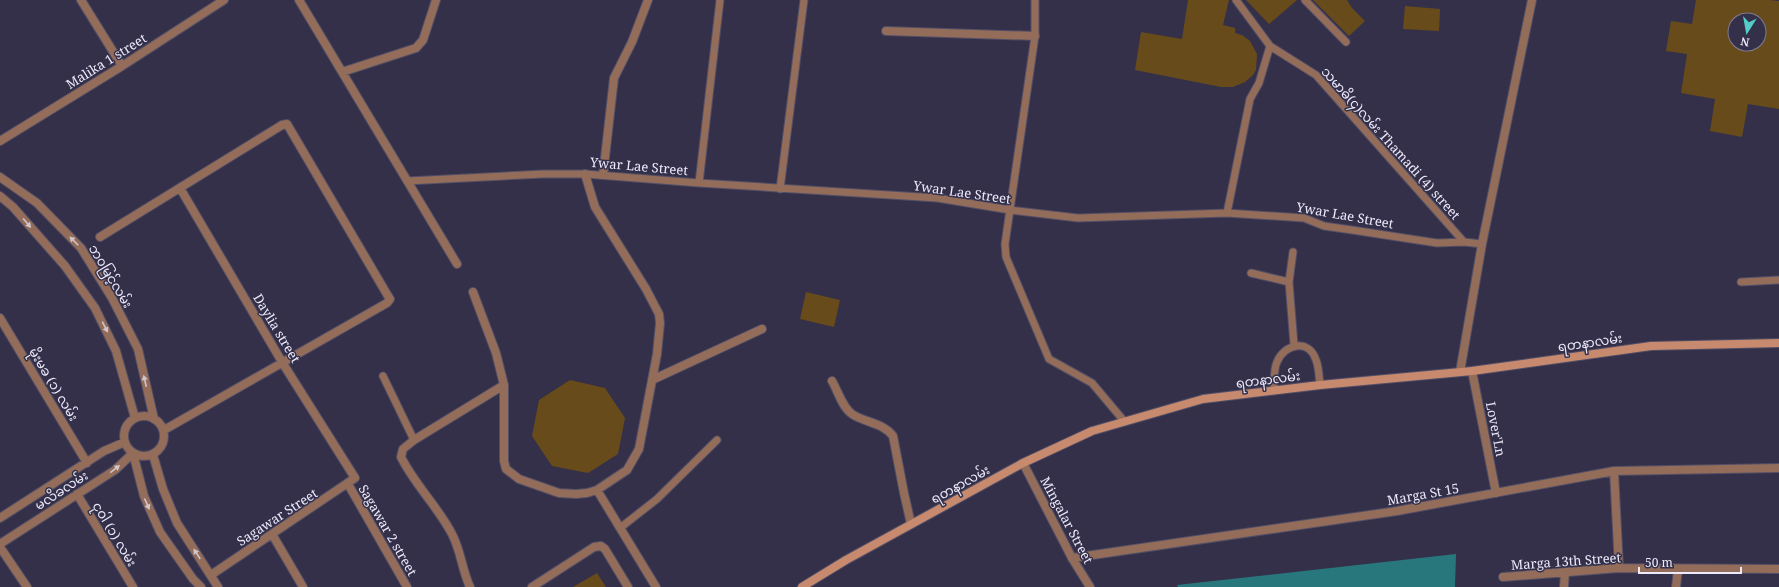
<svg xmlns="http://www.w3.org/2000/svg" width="1779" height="587" viewBox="0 0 1779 587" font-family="'Noto Serif','Noto Sans Myanmar',serif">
	<rect width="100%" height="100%" fill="#34304a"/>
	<!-- water -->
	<path fill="#28777c" d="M 1456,554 L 1455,587 L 1178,587 L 1177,585 Z"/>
	<!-- building -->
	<path fill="#674b1a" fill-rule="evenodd" d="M 1188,0 L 1229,0 L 1223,25 L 1235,28 L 1235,33 L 1242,35 L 1250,41 L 1257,54 L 1256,70 L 1253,75 L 1245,82 L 1233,87 L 1221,87 L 1135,70 L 1141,32 L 1182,39 Z
		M 1246,0 L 1297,0 L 1269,24 Z
		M 1313,0 L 1347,0 L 1352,8 L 1365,21 L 1349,36 Z
		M 1696,0 L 1770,0 L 1779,1 L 1779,109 L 1748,104 L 1742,137 L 1710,131 L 1715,99 L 1681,93 L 1687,54 L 1666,51 L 1671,21 L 1692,24 ZM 1735,20 L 1759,20 L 1759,44 L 1735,44 Z
		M 1405,6 L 1440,9 L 1439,31 L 1403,29 Z
		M 806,292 L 840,300 L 834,327 L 800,319 Z
		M 570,380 L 605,388 L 625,418 L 618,454 L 588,473 L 552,466 L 532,436 L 539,400 Z
		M 597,573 L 606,587 L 573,587 Z"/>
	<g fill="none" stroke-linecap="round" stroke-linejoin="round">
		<!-- service casing -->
		<g stroke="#514e66" stroke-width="9">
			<path id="service" d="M 1035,0 L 1035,36 L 1005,244 L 1006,257 L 1049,359 L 1092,383 L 1124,421
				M 1236,0 L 1270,46 L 1316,75 L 1464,242 L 1482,244
				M 1305,0 L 1346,42
				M 407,181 L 543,174 L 585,174 L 699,183 L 937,198 L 1010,210 L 1078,218 L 1227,213 L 1304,218 L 1324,226 L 1352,230 L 1437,243 L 1464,242
				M 699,183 L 720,0
				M 780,189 L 804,0
				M 1227,213 L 1250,99 L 1259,83 L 1270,46
				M 1293,252 L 1289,282 L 1294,345
				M 1251,273 L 1289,282
				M 1741,282 L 1779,280
				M 383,376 L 414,440
				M 1274,390 C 1275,382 1273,370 1277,362 C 1284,344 1309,338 1316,360 C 1319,367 1319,377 1320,385
				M 620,528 L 657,499 L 717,440"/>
		</g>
		<!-- minor casing -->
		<g stroke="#514e66" stroke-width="10">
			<path id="minor" d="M 81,0 L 122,66
				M 299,0 L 457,264
				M 886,31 L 1035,36
				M 342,72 L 416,48 L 423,40 L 436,0
				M 0,141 L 122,66 L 224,0
				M 603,175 L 614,78 L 632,42 L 648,0
				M 0,177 L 37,203 L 81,248 L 112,298 L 138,349 L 154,419
				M 180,188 L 282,362 L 355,478 L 211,575
				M 0,196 L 13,207 L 65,266 L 95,308 L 116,351 L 135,418
				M 100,237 L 282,125 L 287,124 L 388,296 L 390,299 L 387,303 L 164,430
				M 473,292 L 496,353 L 504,385 L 504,461 L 506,469 L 519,479 L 559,493 L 576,494 L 587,493 L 597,490 L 627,470 L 639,449 L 657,354 L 660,323 L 659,314 L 646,289 L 595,207 L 585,174
				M 0,318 L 87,463
				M 1472,371 L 1496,493
				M 652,380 L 762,329
				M 832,381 C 838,391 842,407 852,414 C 865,423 882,422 893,436 L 904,493 L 911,524
				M124 436a20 20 0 1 1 40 0a20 20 0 1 1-40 0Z
				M 153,455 L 163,489 L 177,523 L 218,587
				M 1614,471 L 1619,568
				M 348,484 L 407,587
				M 597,490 L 656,587
				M 77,494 L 133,587
				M 0,518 L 104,451 L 125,442
				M 272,534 L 303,587
				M 0,544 L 115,470 L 133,453 L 144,496 L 160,532 L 193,579 L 201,587
				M 0,547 L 27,587
				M 1072,558 L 1397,511 L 1614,471 L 1779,468
				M 1503,577 L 1619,568 L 1779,569
				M 470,587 C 462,570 461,551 452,534 C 438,507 415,485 401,457 L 403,449 L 414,440 L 504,385
				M 532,587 L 594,547 L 601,546 L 605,549 L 628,587
				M 1564,587 L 1565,572
				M 1676,587 L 1678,569"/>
		</g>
		<!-- tertiary casing -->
		<g stroke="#514e66" stroke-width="10">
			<path id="tertiary" d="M 1460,372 L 1482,244 L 1532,0
				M 1023,463 L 1072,558 L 1090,587"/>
		</g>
		<!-- secondary casing -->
		<g stroke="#514e66" stroke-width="10">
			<path id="secondary" d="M 802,587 L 846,560 L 1023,463 L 1092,431 L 1203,399 L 1320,385 L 1472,371 L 1651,346 L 1779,343"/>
		</g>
		<!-- service -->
		<use href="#service" stroke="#936c5a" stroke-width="7"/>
		<!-- minor -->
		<use href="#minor" stroke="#936c5a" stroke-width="8"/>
		<!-- tertiary -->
		<use href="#tertiary" stroke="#936c5a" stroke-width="8"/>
		<!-- secondary -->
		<use href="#secondary" stroke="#c78a6e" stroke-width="8"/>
	</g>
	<!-- one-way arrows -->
	<defs><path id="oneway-solid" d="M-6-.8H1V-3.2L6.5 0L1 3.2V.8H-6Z"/></defs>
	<g fill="#d1c4cb">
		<use href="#oneway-solid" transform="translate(27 223) rotate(49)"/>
		<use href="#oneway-solid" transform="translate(74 241) rotate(-135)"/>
		<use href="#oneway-solid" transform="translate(105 327) rotate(63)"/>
		<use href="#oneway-solid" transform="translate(145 381) rotate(-103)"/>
		<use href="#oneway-solid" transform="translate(115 469) rotate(-38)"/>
		<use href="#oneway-solid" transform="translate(147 504) rotate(66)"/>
		<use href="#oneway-solid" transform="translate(197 554) rotate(-123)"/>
	</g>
	<g text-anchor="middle" stroke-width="3" stroke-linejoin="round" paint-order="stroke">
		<!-- street labels -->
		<g font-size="13" fill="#eceafb" stroke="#34304a">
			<text transform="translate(106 61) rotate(-32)" y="5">Malika 1 street</text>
			<text transform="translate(1391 143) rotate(48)" y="5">သမာဓိ(၄)လမ်း Thamadi (4) street</text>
			<text transform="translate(639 166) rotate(5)" y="5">Ywar Lae Street</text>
			<text transform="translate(962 192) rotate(8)" y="5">Ywar Lae Street</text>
			<text transform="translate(1345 215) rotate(10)" y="5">Ywar Lae Street</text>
			<text transform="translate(111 276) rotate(59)" y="5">ဘ၀မြင့်လမ်း</text>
			<text transform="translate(277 328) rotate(59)" y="5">Daylia street</text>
			<text transform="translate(1590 342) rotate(-8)" y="5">ရတနာလမ်း</text>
			<text transform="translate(1268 379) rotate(-7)" y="5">ရတနာလမ်း</text>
			<text transform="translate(54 384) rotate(59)" y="5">မိုးမခ (၁) လမ်း</text>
			<text transform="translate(1496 429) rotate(79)" y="5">Lover'Ln</text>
			<text transform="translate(960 484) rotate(-29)" y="5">ရတနာလမ်း</text>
			<text transform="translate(61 490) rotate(-33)" y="5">မလိခလမ်း</text>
			<text transform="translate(1423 494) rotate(-10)" y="5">Marga St 15</text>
			<text transform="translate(277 517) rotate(-33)" y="5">Sagawar Street</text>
			<text transform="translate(1067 520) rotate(62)" y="5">Mingalar Street</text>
			<text transform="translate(388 530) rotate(60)" y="5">Sagawar 2 street</text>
			<text transform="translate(115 534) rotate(59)" y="5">ငုဝါ (၁) လမ်း</text>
			<text transform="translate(1566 561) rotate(-4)" y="5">Marga 13th Street</text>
		</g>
	</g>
	<!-- north arrow -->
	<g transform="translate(1747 32) rotate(191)"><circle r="19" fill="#34304a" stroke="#7e7a91"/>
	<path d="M0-3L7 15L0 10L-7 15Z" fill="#54cdc8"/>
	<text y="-6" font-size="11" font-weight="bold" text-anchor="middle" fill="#eceafb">N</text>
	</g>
	<!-- scale -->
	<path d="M1639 567v6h102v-6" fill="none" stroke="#eceafb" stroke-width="2"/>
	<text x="1645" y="567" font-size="12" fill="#eceafb" stroke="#34304a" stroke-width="3" paint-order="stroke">50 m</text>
</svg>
